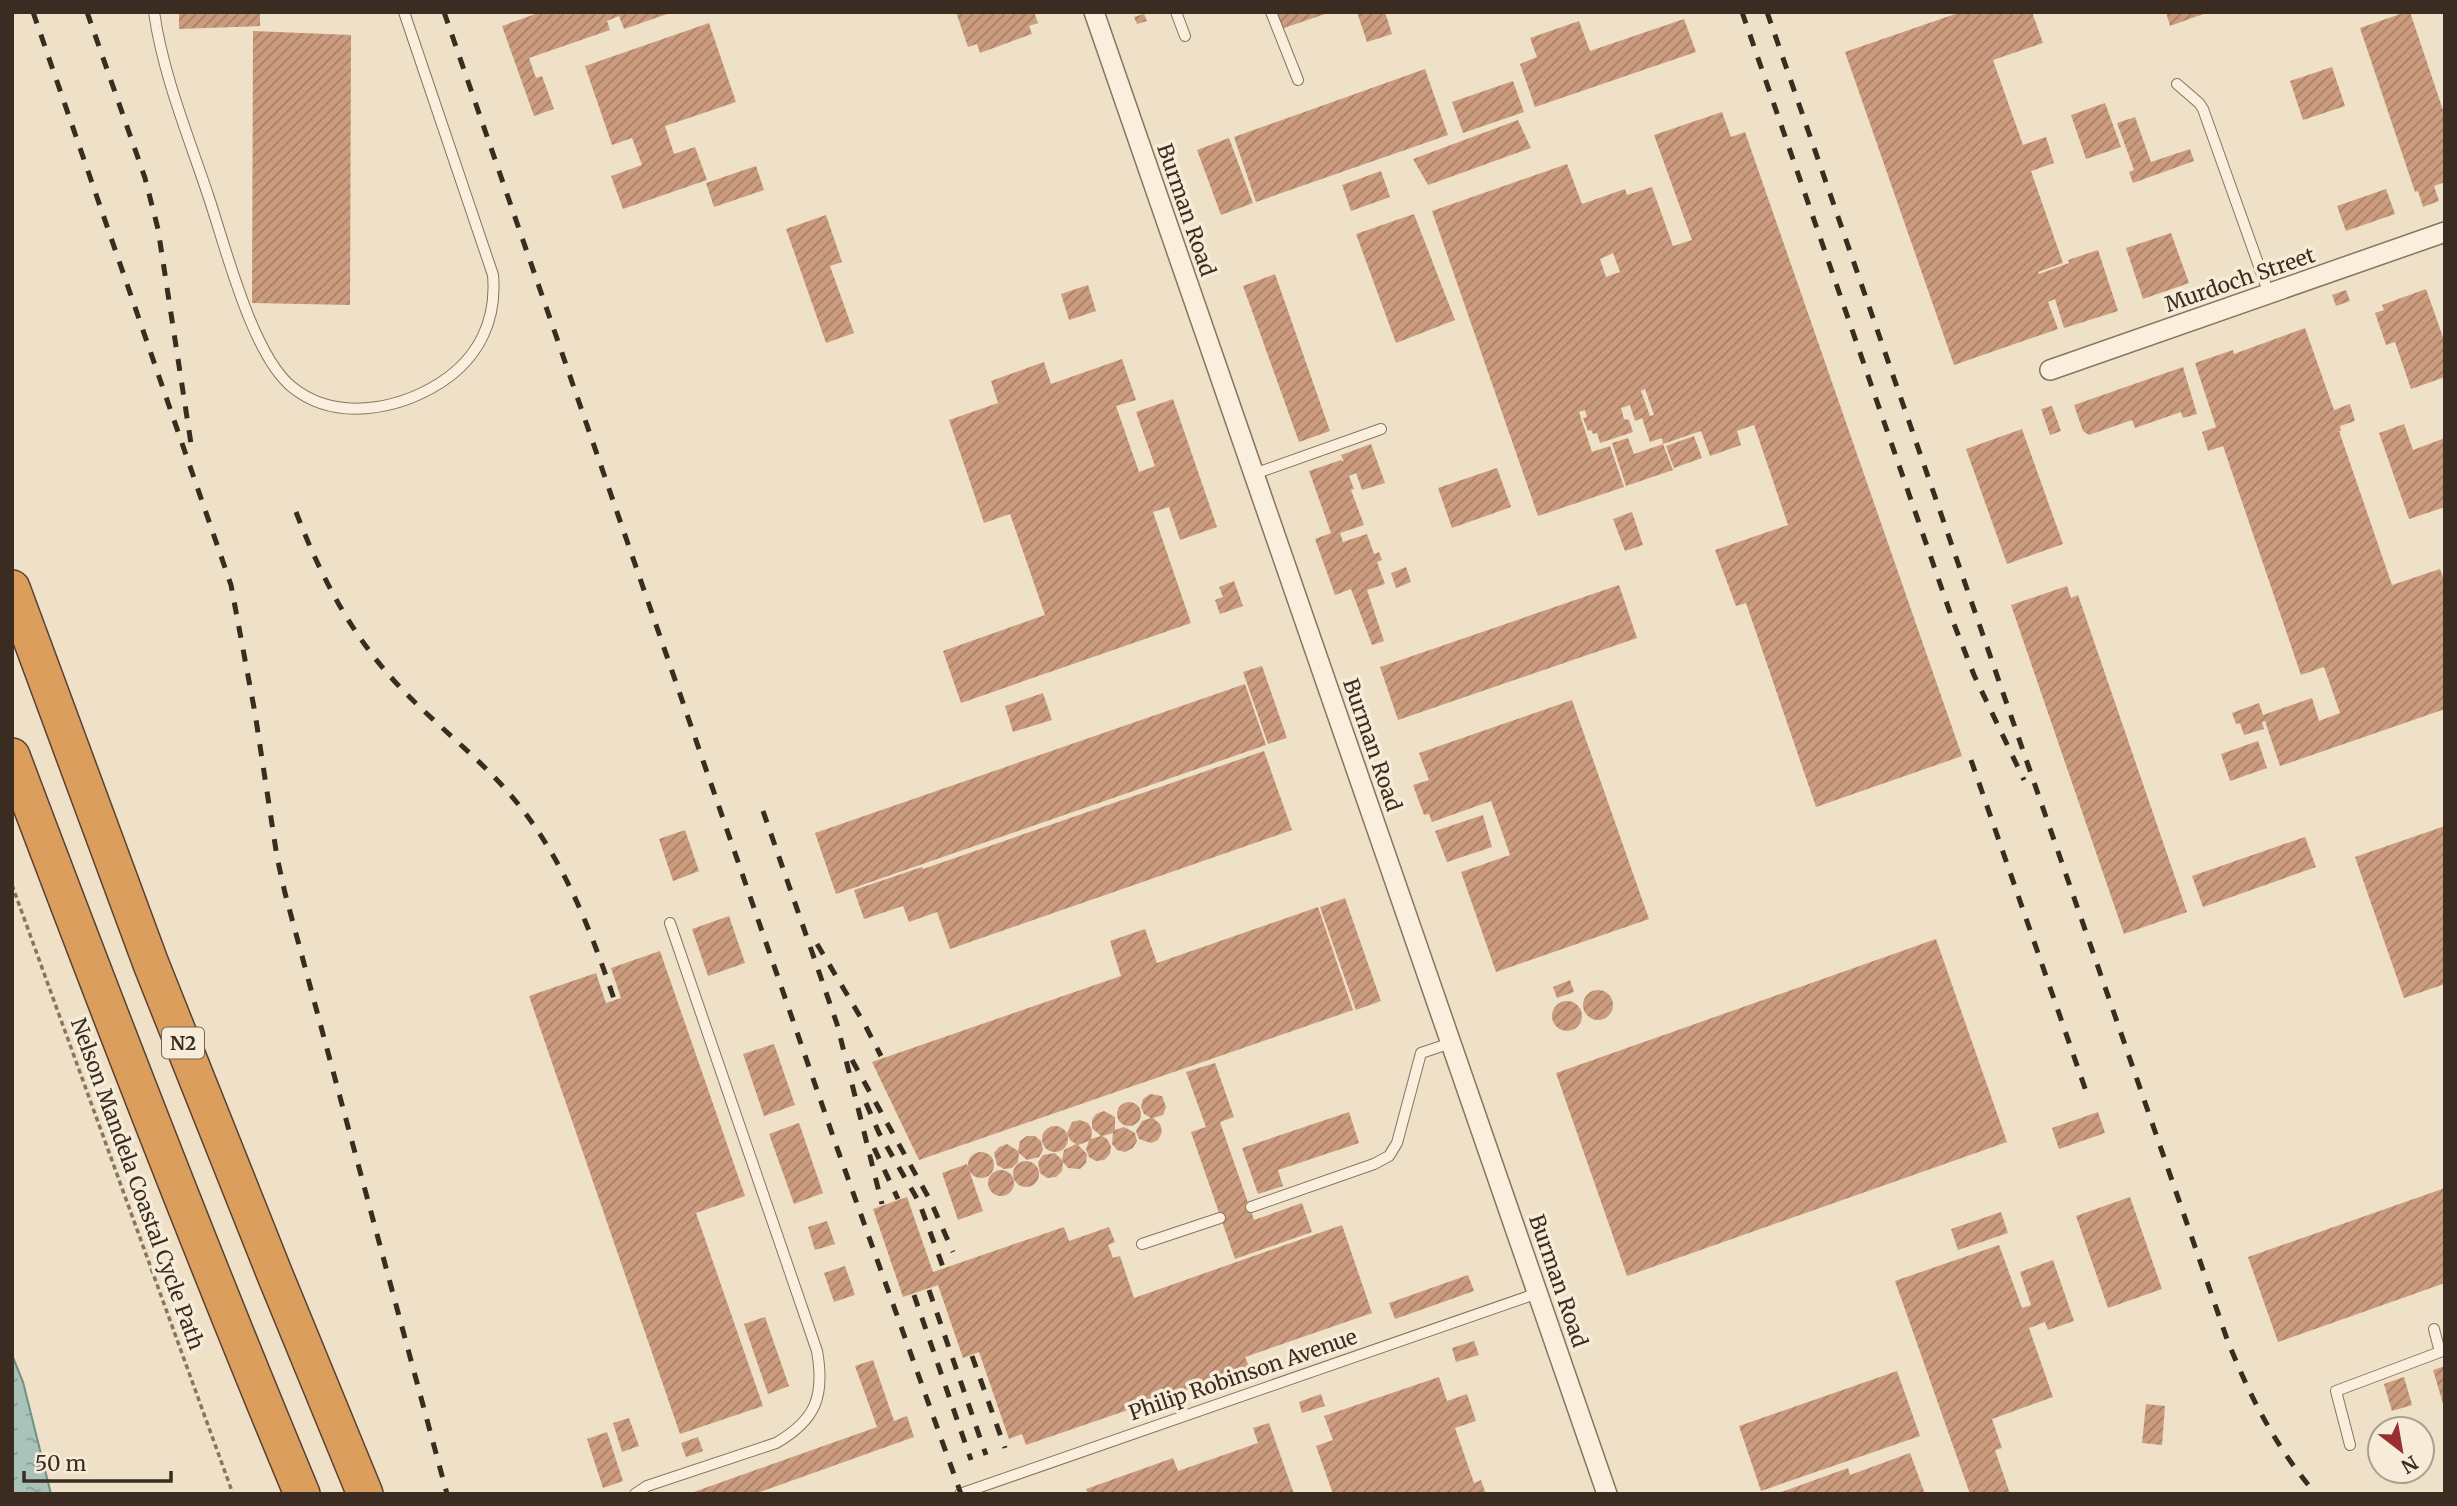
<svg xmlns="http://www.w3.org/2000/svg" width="2457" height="1506" viewBox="0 0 2457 1506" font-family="Merriweather,serif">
	<defs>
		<pattern id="water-ripples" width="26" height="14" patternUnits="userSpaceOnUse" patternTransform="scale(1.75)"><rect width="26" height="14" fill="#a9c2ba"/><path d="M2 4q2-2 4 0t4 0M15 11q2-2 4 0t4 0" fill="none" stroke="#8b9e97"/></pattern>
		<pattern id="building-hatch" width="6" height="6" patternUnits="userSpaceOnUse" patternTransform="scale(1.75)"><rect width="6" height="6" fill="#cc9c7f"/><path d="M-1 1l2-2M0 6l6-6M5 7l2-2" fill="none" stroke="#a77f68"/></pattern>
	</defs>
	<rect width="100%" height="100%" fill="#eee1c8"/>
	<!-- water -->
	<path fill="url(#water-ripples)" stroke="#6f9187" stroke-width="2" d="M 12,1355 L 23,1382 L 51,1494 L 12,1494 Z"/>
	<!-- building -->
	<path fill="url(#building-hatch)" fill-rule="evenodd" d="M 179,12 L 260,12 L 260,26 L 179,29 Z
		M 541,12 L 669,12 L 670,13 L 624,29 L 619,16 L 607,21 L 610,30 L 529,58 L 536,78 L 542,76 L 554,109 L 534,116 L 502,26 Z
		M 956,12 L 1034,12 L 1038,23 L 1029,26 L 1032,34 L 980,53 L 977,44 L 968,47 Z
		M 1276,12 L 1327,12 L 1328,13 L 1281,29 Z
		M 1357,12 L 1385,12 L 1392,34 L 1367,42 Z
		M 1961,12 L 2032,12 L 2043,43 L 1993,60 L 2023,145 L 2046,137 L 2054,163 L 2031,171 L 2063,263 L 2038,272 L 2039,274 L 2069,263 L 2068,260 L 2098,250 L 2118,311 L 2064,328 L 2055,299 L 2048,302 L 2058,329 L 1954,365 L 1845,52 Z
		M 2166,12 L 2206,12 L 2206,13 L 2170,26 Z
		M 2406,12 L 2410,12 L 2445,116 L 2445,182 L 2434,186 L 2439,201 L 2423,207 L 2418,191 L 2415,192 L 2360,28 Z
		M 1144,14 L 1147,21 L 1137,24 L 1134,17 Z
		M 1684,19 L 1696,52 L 1535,107 L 1520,64 L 1537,57 L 1530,38 L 1579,21 L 1590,51 Z
		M 709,23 L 736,102 L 665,126 L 674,154 L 695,147 L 707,180 L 623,209 L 611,176 L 642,165 L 632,138 L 612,145 L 585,66 Z
		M 253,31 L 351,35 L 350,305 L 252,303 Z
		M 2332,67 L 2345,106 L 2303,120 L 2290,81 Z
		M 1425,69 L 1448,135 L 1256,202 L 1234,137 Z
		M 1513,81 L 1524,112 L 1463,133 L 1452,102 Z
		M 2105,103 L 2121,147 L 2086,159 L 2071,115 Z
		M 1722,112 L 1731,137 L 1745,132 L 1962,756 L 1816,807 L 1746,603 L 1736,606 L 1715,550 L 1788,525 L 1754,425 L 1737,431 L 1741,445 L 1710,456 L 1701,431 L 1663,444 L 1662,438 L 1650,442 L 1642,418 L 1635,421 L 1630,405 L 1621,408 L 1624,419 L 1629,420 L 1633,432 L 1600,443 L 1597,433 L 1593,434 L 1591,430 L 1588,431 L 1583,418 L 1587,417 L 1585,410 L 1579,412 L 1592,452 L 1610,446 L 1624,487 L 1538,516 L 1432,211 L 1567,164 L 1582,204 L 1625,189 L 1627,195 L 1652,187 L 1673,246 L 1692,240 L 1654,135 ZM 1613,253 L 1620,272 L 1606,277 L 1600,259 ZM 1645,389 L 1654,415 L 1650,416 L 1641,391 Z
		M 2135,117 L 2151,162 L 2190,149 L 2194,161 L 2133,183 L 2129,172 L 2134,170 L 2117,123 Z
		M 1518,120 L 1531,148 L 1428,185 L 1413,159 Z
		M 1229,138 L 1253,203 L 1221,215 L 1197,150 Z
		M 756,166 L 764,190 L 714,207 L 706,183 Z
		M 1381,171 L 1390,197 L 1351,211 L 1342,185 Z
		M 2386,189 L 2395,214 L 2346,231 L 2337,206 Z
		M 1414,214 L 1455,320 L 1396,343 L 1356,234 Z
		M 826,215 L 842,262 L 830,266 L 854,333 L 826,343 L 786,229 Z
		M 2171,233 L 2189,283 L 2143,299 L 2126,248 Z
		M 1275,274 L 1330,431 L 1299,442 L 1243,286 Z
		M 1088,285 L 1096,311 L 1069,320 L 1061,294 Z
		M 2426,289 L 2445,343 L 2445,377 L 2411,389 L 2395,342 L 2386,345 L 2375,313 L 2384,310 L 2382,305 Z
		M 2346,290 L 2350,301 L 2336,306 L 2332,295 Z
		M 2305,328 L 2334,410 L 2350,404 L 2355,421 L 2340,426 L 2341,431 L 2339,431 L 2392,585 L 2440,569 L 2445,583 L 2445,709 L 2280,766 L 2265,721 L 2262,722 L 2264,729 L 2244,735 L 2240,723 L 2236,724 L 2232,713 L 2259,703 L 2263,715 L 2312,698 L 2319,721 L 2340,713 L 2324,667 L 2301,675 L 2223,446 L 2208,451 L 2202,432 L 2216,427 L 2195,363 L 2233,350 L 2234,354 Z
		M 1122,359 L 1136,400 L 1116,406 L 1139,472 L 1155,466 L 1136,412 L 1173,399 L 1217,527 L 1180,540 L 1169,507 L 1153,512 L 1191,623 L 961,703 L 943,651 L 1045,615 L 1010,514 L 984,523 L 949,420 L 998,403 L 991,381 L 1044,362 L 1051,384 Z
		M 2183,367 L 2197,414 L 2183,418 L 2181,412 L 2135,428 L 2132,420 L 2089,435 L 2083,431 L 2074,405 Z
		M 2052,406 L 2061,431 L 2050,435 L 2041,409 Z
		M 2404,424 L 2413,450 L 2445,438 L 2445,507 L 2409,519 L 2379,433 Z
		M 2022,429 L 2063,544 L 2007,564 L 1966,449 Z
		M 1694,436 L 1702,458 L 1674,468 L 1666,446 Z
		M 1628,438 L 1634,454 L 1663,444 L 1673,470 L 1626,486 L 1612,443 Z
		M 1371,444 L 1385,483 L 1362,490 L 1356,473 L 1349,476 L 1354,489 L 1351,490 L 1364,525 L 1340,533 L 1343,542 L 1367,534 L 1374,554 L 1379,552 L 1382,560 L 1377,562 L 1385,584 L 1367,590 L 1384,641 L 1372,645 L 1351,589 L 1335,595 L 1315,539 L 1331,533 L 1309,471 L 1341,460 L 1344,462 L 1341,455 Z
		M 1497,468 L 1511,507 L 1452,528 L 1438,488 Z
		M 1632,512 L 1643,545 L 1625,551 L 1613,519 Z
		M 1406,567 L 1411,582 L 1396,588 L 1391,573 Z
		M 1234,581 L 1243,606 L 1220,614 L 1215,600 L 1223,597 L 1219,587 Z
		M 1619,585 L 1637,638 L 1398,720 L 1380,667 Z
		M 2067,586 L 2071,598 L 2078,595 L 2187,912 L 2124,934 L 2011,605 Z
		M 1262,666 L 1287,738 L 1268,744 L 1243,672 Z
		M 1245,684 L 1266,745 L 836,894 L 815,833 Z
		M 1043,693 L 1052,720 L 1013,732 L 1005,706 Z
		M 1572,700 L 1649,919 L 1496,972 L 1461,872 L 1510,855 L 1491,801 L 1432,822 L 1429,814 L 1424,815 L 1413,785 L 1429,780 L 1419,753 Z
		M 2258,741 L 2267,768 L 2230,781 L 2221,754 Z
		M 1264,751 L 1292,830 L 950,949 L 937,912 L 909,922 L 903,906 L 864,919 L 854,890 L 922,867 L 923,869 Z
		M 1483,815 L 1492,847 L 1447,862 L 1435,831 Z
		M 2445,826 L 2445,984 L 2404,998 L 2355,857 Z
		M 685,830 L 699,871 L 673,881 L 659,839 Z
		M 2305,837 L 2316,867 L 2203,907 L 2192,876 Z
		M 1345,898 L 1381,1001 L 1356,1010 L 1320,907 Z
		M 1318,907 L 1353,1010 L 919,1160 L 872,1062 L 1121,976 L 1110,941 L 1145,929 L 1157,963 Z
		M 729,916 L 745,963 L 708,976 L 692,929 Z
		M 1936,939 L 2007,1142 L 1627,1276 L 1556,1073 Z
		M 660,951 L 745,1196 L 696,1213 L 763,1406 L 680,1434 L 529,996 L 596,973 L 606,1003 L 621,998 L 611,968 Z
		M 1570,980 L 1574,992 L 1557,998 L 1553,987 Z
		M1583 1005a15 15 0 1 1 30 0a15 15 0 1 1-30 0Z
		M1552 1016a15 15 0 1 1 30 0a15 15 0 1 1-30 0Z
		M 774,1044 L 795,1105 L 764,1116 L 743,1054 Z
		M 1215,1063 L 1234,1117 L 1220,1122 L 1254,1220 L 1302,1203 L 1312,1232 L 1235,1259 L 1191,1132 L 1206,1127 L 1186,1072 Z
		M 1150,1094 L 1162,1096 L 1166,1107 L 1163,1115 L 1153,1118 L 1160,1124 L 1162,1132 L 1158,1140 L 1151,1143 L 1139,1139 L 1136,1131 L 1142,1121 L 1151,1118 L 1144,1114 L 1141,1107 L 1143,1099 Z
		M1117 1114a12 12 0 1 1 24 0a12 12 0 1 1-24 0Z
		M 1104,1111 L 1115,1117 L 1115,1130 L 1124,1127 L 1135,1133 L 1137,1141 L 1133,1148 L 1125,1152 L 1117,1150 L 1112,1144 L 1113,1133 L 1102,1136 L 1107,1139 L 1111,1146 L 1110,1154 L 1104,1160 L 1096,1161 L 1089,1157 L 1086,1149 L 1089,1141 L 1078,1145 L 1087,1154 L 1086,1163 L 1080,1169 L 1068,1168 L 1063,1162 L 1062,1171 L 1056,1177 L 1047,1178 L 1040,1173 L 1038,1162 L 1043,1155 L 1055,1153 L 1062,1160 L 1064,1150 L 1076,1144 L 1070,1140 L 1067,1133 L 1072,1122 L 1080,1120 L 1088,1123 L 1092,1130 L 1091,1139 L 1101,1136 L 1092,1128 L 1092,1120 L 1096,1114 Z
		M 1349,1112 L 1359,1143 L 1278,1170 L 1283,1186 L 1258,1194 L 1242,1148 Z
		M 2098,1112 L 2105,1133 L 2059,1149 L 2052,1128 Z
		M 799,1123 L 823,1193 L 794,1204 L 769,1134 Z
		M1042 1139a13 13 0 1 1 26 0a13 13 0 1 1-26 0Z
		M 1027,1136 L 1035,1136 L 1041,1141 L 1043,1150 L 1039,1157 L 1027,1160 L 1019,1153 L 1018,1162 L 1012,1168 L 1004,1169 L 997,1165 L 994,1153 L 999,1147 L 1007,1144 L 1018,1151 L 1020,1141 Z
		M968 1165a13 13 0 1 1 26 0a13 13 0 1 1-26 0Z
		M1013 1174a13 13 0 1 1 26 0a13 13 0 1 1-26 0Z
		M 967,1164 L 983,1211 L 958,1220 L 942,1173 Z
		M988 1183a13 13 0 1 1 26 0a13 13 0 1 1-26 0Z
		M 2445,1188 L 2445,1283 L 2278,1342 L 2248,1257 Z
		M 907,1197 L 933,1272 L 1064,1227 L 1069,1241 L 1109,1227 L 1115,1242 L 1108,1245 L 1113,1258 L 1120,1256 L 1134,1298 L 1342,1225 L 1372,1313 L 1245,1357 L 1250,1368 L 1026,1445 L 1022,1434 L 1009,1439 L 979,1352 L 963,1358 L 938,1285 L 903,1297 L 873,1209 Z
		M 2130,1197 L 2162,1289 L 2108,1308 L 2076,1216 Z
		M 2001,1212 L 2008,1233 L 1958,1250 L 1951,1229 Z
		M 827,1221 L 835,1244 L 815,1250 L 808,1227 Z
		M 1999,1245 L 2022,1308 L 2031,1305 L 2020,1272 L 2053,1260 L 2074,1321 L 2048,1330 L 2045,1322 L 2029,1328 L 2053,1397 L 1992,1419 L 2002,1448 L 1995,1450 L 2010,1494 L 1970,1494 L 1895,1281 Z
		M 845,1266 L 855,1295 L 834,1302 L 824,1273 Z
		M 1468,1275 L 1474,1291 L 1395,1319 L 1389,1303 Z
		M 765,1317 L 789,1386 L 768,1394 L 744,1324 Z
		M 1474,1341 L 1479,1355 L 1456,1362 L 1452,1348 Z
		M 873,1360 L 894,1421 L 907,1416 L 914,1437 L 754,1494 L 688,1494 L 877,1427 L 855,1366 Z
		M 2445,1366 L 2445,1406 L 2444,1407 L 2433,1370 Z
		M 1897,1371 L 1920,1436 L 1761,1491 L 1739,1426 Z
		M 1439,1377 L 1447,1401 L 1467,1394 L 1476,1421 L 1455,1428 L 1474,1483 L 1481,1480 L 1486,1494 L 1333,1494 L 1316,1446 L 1333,1440 L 1324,1416 Z
		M 2404,1377 L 2412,1405 L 2392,1411 L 2384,1384 Z
		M 1321,1394 L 1325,1406 L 1302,1413 L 1299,1402 Z
		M 2146,1404 L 2165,1406 L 2162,1445 L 2142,1443 Z
		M 629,1418 L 639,1446 L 622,1452 L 613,1423 Z
		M 1269,1423 L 1294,1494 L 1088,1494 L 1086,1489 L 1173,1458 L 1178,1471 L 1258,1443 L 1253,1428 Z
		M 607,1432 L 623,1481 L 603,1488 L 587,1439 Z
		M 698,1437 L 703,1451 L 686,1457 L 681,1443 Z
		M 1910,1453 L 1925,1494 L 1776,1494 L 1848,1468 L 1850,1475 Z"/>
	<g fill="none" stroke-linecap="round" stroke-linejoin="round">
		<!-- service casing -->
		<g stroke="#8a745d" stroke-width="12">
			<path id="service" d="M 154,12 C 163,75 188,135 208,195 C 225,245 252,355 292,387 C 335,422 397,410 440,383 C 479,358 497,320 493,275 L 404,12
				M 1176,12 L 1185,36
				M 1271,12 L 1298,80
				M 2177,84 L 2199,103 L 2203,109 L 2269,294
				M 1254,474 L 1381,429
				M 1251,1207 L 1374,1164 L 1389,1156 L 1397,1143 L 1421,1053 L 1451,1043
				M 1142,1244 L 1220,1218
				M 2350,1445 L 2336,1391 L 2440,1352 L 2434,1329
				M 635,1494 L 647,1486 L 776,1443 C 816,1420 825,1396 817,1351 L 670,923
				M 960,1494 L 1538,1293"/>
		</g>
		<!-- minor casing -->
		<g stroke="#8a745d" stroke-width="22">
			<path id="minor" d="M 1094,12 L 1607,1494
				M 2050,370 L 2445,232"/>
		</g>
		<!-- motorway casing -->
		<g stroke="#594231" stroke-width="38">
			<path id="motorway" d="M 12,588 L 151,964 L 275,1275 L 365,1494
				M 12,756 C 105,1003 200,1250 302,1494"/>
		</g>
		<!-- path -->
		<path stroke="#8a745d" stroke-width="3.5" stroke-dasharray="5 3.5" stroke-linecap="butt" d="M 12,885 L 233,1494"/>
		<!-- service -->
		<use href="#service" stroke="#f9efdc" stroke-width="10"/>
		<!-- minor -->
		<use href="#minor" stroke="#f9efdc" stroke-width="19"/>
		<!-- motorway -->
		<use href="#motorway" stroke="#db9e5c" stroke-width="35"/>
		<!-- rail -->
		<path stroke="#3b2c21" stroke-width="5" stroke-dasharray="12 12" stroke-linecap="butt" d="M 33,12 L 231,585 L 255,713 L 277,857 L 285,893 L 447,1494
			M 87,12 L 145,178 L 158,229 L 192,450
			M 444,12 L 836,1145 L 961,1494
			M 1742,12 L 1954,624 L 1974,675 L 2024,780
			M 1767,12 L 2227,1339 C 2249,1395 2276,1448 2316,1494
			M 296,512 C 320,575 351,635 398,685 C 437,727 486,762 522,809 C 566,866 591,931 614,999
			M 1971,760 L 2087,1094
			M 763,811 L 837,1024 L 882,1204
			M 817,944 L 864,1023 L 881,1056
			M 852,1060 L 931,1202 L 953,1252
			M 866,1103 L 879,1133 L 919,1202 L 943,1267
			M 874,1148 L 898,1199
			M 929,1290 L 986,1455
			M 914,1295 L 971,1460
			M 972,1356 L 1005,1448"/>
	</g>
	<g text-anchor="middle" stroke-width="7" stroke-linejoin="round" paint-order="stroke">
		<!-- shield labels -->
		<rect fill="#f6ecd8" stroke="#736658" stroke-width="2" x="162" y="1027.5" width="42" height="31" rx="5"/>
		<g font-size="19" font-weight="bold" fill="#3b2c21">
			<text x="183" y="1050">N2</text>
		</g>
		<!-- street labels -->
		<g font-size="21" fill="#3b2c21" stroke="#f6ecd8">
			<text transform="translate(1186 210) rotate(71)" y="7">Burman Road</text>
			<text transform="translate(2240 280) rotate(-19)" y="7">Murdoch Street</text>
			<text transform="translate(1372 745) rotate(71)" y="7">Burman Road</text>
			<text transform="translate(137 1184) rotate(70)" y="7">Nelson Mandela Coastal Cycle Path</text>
			<text transform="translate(1558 1281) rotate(71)" y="7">Burman Road</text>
			<text transform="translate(1243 1375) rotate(-19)" y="7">Philip Robinson Avenue</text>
		</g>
	</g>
	<!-- border -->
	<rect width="2457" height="1506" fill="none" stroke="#3b2c21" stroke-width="28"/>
	<!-- north arrow -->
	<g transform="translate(2401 1450) rotate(149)"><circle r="33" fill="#f6ecd8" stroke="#ab9f8f" stroke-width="2"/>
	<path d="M0-5L12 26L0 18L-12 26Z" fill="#992e33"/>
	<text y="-10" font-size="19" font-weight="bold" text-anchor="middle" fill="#3b2c21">N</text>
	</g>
	<!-- scale -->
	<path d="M24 1471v10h147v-10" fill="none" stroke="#3b2c21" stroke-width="3.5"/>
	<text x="35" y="1471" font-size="21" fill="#3b2c21" stroke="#f6ecd8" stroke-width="5" paint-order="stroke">50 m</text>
</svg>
